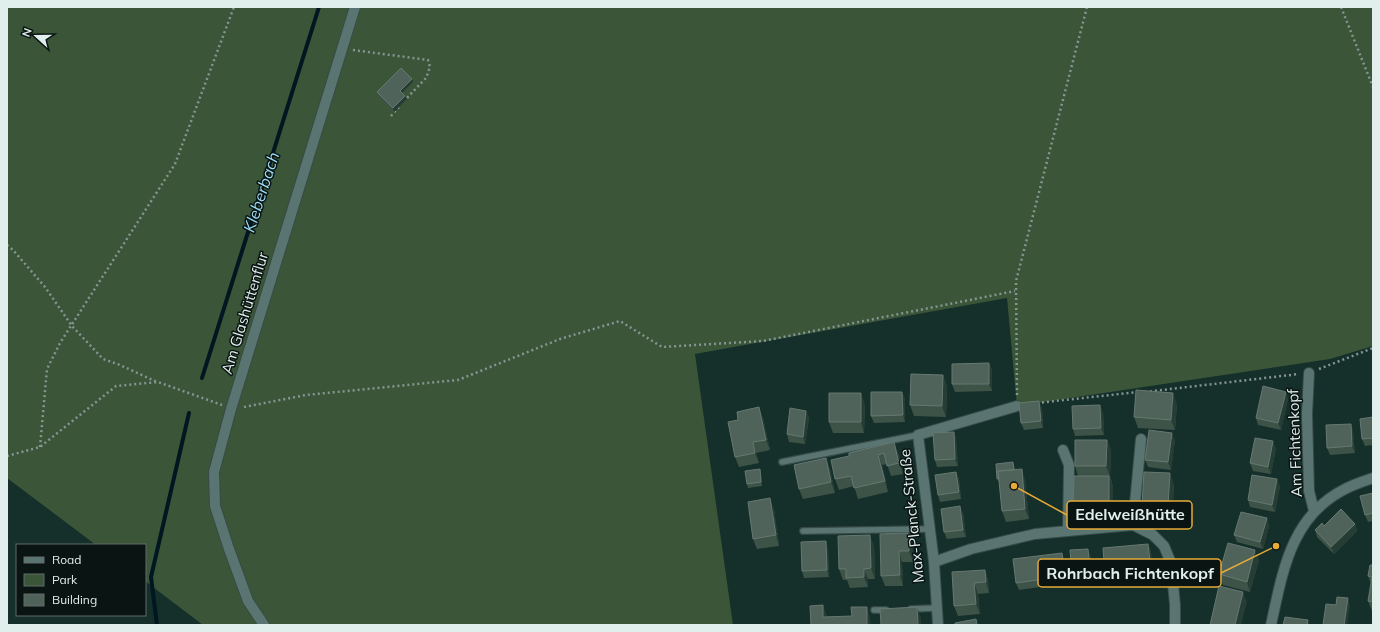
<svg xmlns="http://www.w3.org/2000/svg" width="1380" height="632" viewBox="0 0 1380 632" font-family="Mulish,sans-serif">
	<rect width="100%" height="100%" fill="#152f2b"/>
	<!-- green -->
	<path fill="#3b5538" d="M 7,7 L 1373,7 L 1373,346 L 1330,359 L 1017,406 L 1007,298 L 695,354 L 733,625 L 203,625 L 145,581 L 145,545 L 96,545 L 7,478 Z"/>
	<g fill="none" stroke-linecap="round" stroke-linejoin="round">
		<!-- stream -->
		<path stroke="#001721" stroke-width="4" d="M 202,378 L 319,7
			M 157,625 L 151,577 L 189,413"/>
		<!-- service casing -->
		<g stroke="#364b48" stroke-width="8">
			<path id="service" d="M 782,462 L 918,435
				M 803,531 L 930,529
				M 911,609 L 936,608
				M 874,610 L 886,610"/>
		</g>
		<!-- minor casing -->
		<g stroke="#364b48" stroke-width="12">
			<path id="minor" d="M 1309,373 L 1307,414 L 1309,491 L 1314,511
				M 1063,450 L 1069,465 L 1068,531
				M 1133,525 L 1141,439
				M 934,562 L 971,549 L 1035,534 L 1133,525 L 1153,535 L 1164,546 L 1171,563 L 1175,605 L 1175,625
				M 264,625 L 248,601 L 229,549 L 215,506 L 214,472 L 231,409 L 355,7
				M 938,625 L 934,562 L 918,435 L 1017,406
				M 1271,625 C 1283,570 1291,515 1347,488 C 1355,484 1364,481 1373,478"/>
		</g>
		<!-- path -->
		<path stroke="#839694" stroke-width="2.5" stroke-dasharray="2 3" stroke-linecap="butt" d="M 1341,7 L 1373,87
			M 353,50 L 428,60 L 430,67 L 426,78 L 405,100
			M 391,116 L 399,107
			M 7,245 L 13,250 L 45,287 L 72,326 L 103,359 L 120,365 L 157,382
			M 1319,369 L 1373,348
			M 1145,392 L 1299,374
			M 1017,395 L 1016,281 L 1087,7
			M 1037,403 L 1138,392
			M 244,407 L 306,395 L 458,380 L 560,339 L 620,321 L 662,347 L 763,341 L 1015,291
			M 40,447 L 47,369 L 60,343 L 175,164 L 234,7
			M 7,456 L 40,447 L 116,386 L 158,382 L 222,405"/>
		<!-- service -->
		<use href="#service" stroke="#5a7571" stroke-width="5.5"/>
		<!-- minor -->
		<use href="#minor" stroke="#5a7571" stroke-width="10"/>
	</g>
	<!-- wall -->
	<path fill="#3e5348" d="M 413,82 L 403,93 L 407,99 L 394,112 L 378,96 L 377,92 Z
		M 989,363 L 992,370 L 992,391 L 955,392 L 952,384 Z
		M 943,375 L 947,386 L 946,417 L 914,416 L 910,405 Z
		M 902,392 L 905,399 L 905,422 L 874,423 L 871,416 Z
		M 1288,399 L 1281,430 L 1258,425 L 1256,418 Z
		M 1039,401 L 1042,408 L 1043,428 L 1024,430 L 1021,423 Z
		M 865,404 L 864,433 L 833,433 L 829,422 Z
		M 1177,404 L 1175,430 L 1138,428 L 1134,417 Z
		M 806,411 L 809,418 L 805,444 L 789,442 L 787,434 Z
		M 1103,412 L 1104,435 L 1075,436 L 1073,429 Z
		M 1373,417 L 1373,445 L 1365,446 L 1362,439 Z
		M 763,418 L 770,450 L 756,453 L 759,463 L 739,467 L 735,457 Z
		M 1351,424 L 1353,431 L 1355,453 L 1330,455 L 1327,448 Z
		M 954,432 L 956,439 L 958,466 L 937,467 L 935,460 Z
		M 1107,440 L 1111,450 L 1110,476 L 1113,487 L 1113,516 L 1077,516 L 1073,505 L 1078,476 L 1075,466 Z
		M 1175,440 L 1171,470 L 1148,467 L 1145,460 Z
		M 1276,448 L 1271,474 L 1253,471 L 1250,463 Z
		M 849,453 L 898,453 L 903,474 L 891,476 L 887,464 L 882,465 L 888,492 L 858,499 L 854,486 L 839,490 L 835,479 L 849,456 Z
		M 1013,462 L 1015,470 L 1025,479 L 1029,519 L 1006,522 L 1002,511 L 999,482 L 997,479 Z
		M 830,469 L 835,493 L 803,499 L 799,489 Z
		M 956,472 L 959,479 L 961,499 L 940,502 L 938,495 Z
		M 761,473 L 762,486 L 748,488 L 747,484 Z
		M 1174,484 L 1172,517 L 1146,515 L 1142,505 Z
		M 1280,486 L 1275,512 L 1250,507 L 1248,500 Z
		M 1373,493 L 1373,521 L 1368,522 L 1365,515 Z
		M 774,509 L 779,546 L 757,549 L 753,539 Z
		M 963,513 L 966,537 L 947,539 L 944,532 Z
		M 1267,518 L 1269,526 L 1263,549 L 1237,542 L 1234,535 Z
		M 1355,524 L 1357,531 L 1334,554 L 1317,537 L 1315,530 Z
		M 908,533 L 912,544 L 913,562 L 902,562 L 903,586 L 885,586 L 881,576 Z
		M 1148,544 L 1151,552 L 1153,578 L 1108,582 L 1105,575 Z
		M 874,545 L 875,579 L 868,579 L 868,587 L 850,588 L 847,580 L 843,580 L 839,569 Z
		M 828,548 L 829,577 L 804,578 L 802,571 Z
		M 1091,556 L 1093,578 L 1074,580 L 1072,573 Z
		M 1065,560 L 1067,583 L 1019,590 L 1016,583 Z
		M 1259,560 L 1250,592 L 1223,585 L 1219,574 Z
		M 1373,565 L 1373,611 L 1372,611 L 1368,601 L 1371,584 L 1368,576 Z
		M 985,570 L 988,580 L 989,593 L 978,594 L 980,614 L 958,616 L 954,606 Z"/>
	<!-- shaded-wall -->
	<path fill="#263d35" d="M 412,79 L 413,82 L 401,94 L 400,91 Z
		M 405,96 L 407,99 L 394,112 L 393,108 Z
		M 989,363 L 992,370 L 992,391 L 989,384 Z
		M 943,375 L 947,386 L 946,417 L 942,406 Z
		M 902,392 L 905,399 L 905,422 L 903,415 Z
		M 1286,392 L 1288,399 L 1281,430 L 1278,423 Z
		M 861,393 L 865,404 L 864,433 L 861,422 Z
		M 1173,393 L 1177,404 L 1175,430 L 1171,420 Z
		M 1039,401 L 1042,408 L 1043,428 L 1041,421 Z
		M 1100,405 L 1103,412 L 1104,435 L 1101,428 Z
		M 759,407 L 763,418 L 770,450 L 766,440 Z
		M 806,411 L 809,418 L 805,444 L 803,437 Z
		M 1351,424 L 1353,431 L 1355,453 L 1352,446 Z
		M 954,432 L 956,439 L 958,466 L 955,459 Z
		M 1172,433 L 1175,440 L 1171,470 L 1168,462 Z
		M 1107,440 L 1111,450 L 1110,476 L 1106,466 Z
		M 1273,441 L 1276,448 L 1271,474 L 1268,467 Z
		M 753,442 L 756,453 L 759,463 L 755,453 Z
		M 894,442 L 898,453 L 903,474 L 899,463 Z
		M 878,455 L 882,465 L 888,492 L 885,481 Z
		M 826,458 L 830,469 L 835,493 L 831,482 Z
		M 760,469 L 761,473 L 762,486 L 761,482 Z
		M 1022,469 L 1025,479 L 1029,519 L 1025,509 Z
		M 956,472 L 959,479 L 961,499 L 959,492 Z
		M 1170,473 L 1174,484 L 1172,517 L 1168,506 Z
		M 1109,476 L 1113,487 L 1113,516 L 1109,505 Z
		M 1277,479 L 1280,486 L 1275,512 L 1272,505 Z
		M 770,498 L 774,509 L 779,546 L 776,535 Z
		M 960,506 L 963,513 L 966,537 L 963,530 Z
		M 1267,518 L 1269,526 L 1263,549 L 1260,542 Z
		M 1355,524 L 1357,531 L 1334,554 L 1331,547 Z
		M 908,533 L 912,544 L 913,562 L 909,551 Z
		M 870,535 L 874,545 L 875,579 L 871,568 Z
		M 826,541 L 828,548 L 829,577 L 827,570 Z
		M 1148,544 L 1151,552 L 1153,578 L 1151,571 Z
		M 1088,549 L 1091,556 L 1093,578 L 1090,571 Z
		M 1255,550 L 1259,560 L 1250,592 L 1247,582 Z
		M 899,551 L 902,562 L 903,586 L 900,575 Z
		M 1062,553 L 1065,560 L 1067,583 L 1065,576 Z
		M 864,569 L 868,579 L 868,587 L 864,577 Z
		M 985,570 L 988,580 L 989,593 L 986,582 Z
		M 974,583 L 978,594 L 980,614 L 976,604 Z
		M 1243,592 L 1247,602 L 1241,625 L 1235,625 Z
		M 1348,598 L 1350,606 L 1347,625 L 1344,625 Z
		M 823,605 L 827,616 L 827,625 L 823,617 Z
		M 867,607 L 870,617 L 871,625 L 867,625 Z
		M 917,607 L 921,618 L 921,625 L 918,625 Z
		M 1308,620 L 1310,625 L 1307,625 Z"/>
	<!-- building -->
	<path fill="#50635a" stroke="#667971" d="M 401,68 L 412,79 L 400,91 L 405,96 L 393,108 L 377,92 Z
		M 989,363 L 989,384 L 952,384 L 952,364 Z
		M 911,374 L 943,375 L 942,406 L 910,405 Z
		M 1263,386 L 1286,392 L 1278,423 L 1256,418 Z
		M 1136,390 L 1173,393 L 1171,420 L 1134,417 Z
		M 871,392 L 902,392 L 903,415 L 871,416 Z
		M 829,393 L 861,393 L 861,422 L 829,422 Z
		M 1039,401 L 1041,421 L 1021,423 L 1019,403 Z
		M 1100,405 L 1101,428 L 1073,429 L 1072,406 Z
		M 759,407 L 766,440 L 753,442 L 755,453 L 735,457 L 728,422 L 738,420 L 737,412 Z
		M 790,408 L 806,411 L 803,437 L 787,434 Z
		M 1373,417 L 1373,438 L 1362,439 L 1360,419 Z
		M 1351,424 L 1352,446 L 1327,448 L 1326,425 Z
		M 1149,430 L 1172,433 L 1168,462 L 1145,460 Z
		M 954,432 L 955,459 L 935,460 L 933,433 Z
		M 1255,438 L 1273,441 L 1268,467 L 1250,463 Z
		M 1075,440 L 1107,440 L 1106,466 L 1075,466 Z
		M 894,442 L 899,463 L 887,466 L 884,453 L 878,455 L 885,481 L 854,488 L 851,476 L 835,479 L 831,460 L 849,456 L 849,453 Z
		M 826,458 L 831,482 L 799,489 L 794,465 Z
		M 1013,462 L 1014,470 L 998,471 L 999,478 L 997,479 L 996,464 Z
		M 760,469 L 761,482 L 747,484 L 745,471 Z
		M 1022,469 L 1025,509 L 1002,511 L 998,471 Z
		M 956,472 L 959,492 L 938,495 L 935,475 Z
		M 1144,472 L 1170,473 L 1168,506 L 1142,505 Z
		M 1252,475 L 1277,479 L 1272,505 L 1248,500 Z
		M 1074,476 L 1109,476 L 1109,505 L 1073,505 Z
		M 1373,493 L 1373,513 L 1365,515 L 1360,496 Z
		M 770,498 L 776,535 L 753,539 L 748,502 Z
		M 960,506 L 963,530 L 944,532 L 941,509 Z
		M 1341,509 L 1355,524 L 1331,547 L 1315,530 L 1322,523 L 1324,526 Z
		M 1241,512 L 1267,518 L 1260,542 L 1234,535 Z
		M 908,533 L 909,551 L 899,551 L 900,575 L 881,576 L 880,534 Z
		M 870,535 L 871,568 L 864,569 L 864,577 L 846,578 L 846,569 L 839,569 L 838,536 Z
		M 826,541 L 827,570 L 802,571 L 801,542 Z
		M 1228,543 L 1255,550 L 1247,582 L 1219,574 Z
		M 1148,544 L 1151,571 L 1105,575 L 1103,548 Z
		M 1088,549 L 1090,571 L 1072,573 L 1070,550 Z
		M 1062,553 L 1065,576 L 1016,583 L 1013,559 Z
		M 1370,565 L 1373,565 L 1373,602 L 1368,601 L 1372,577 L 1368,576 Z
		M 985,570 L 986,582 L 974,583 L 976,604 L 954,606 L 952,572 Z
		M 1219,586 L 1243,592 L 1235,625 L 1210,625 Z
		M 1337,597 L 1348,598 L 1344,625 L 1323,625 L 1326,604 L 1336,605 Z
		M 823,605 L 823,617 L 852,616 L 851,607 L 867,607 L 867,625 L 811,625 L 810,606 Z
		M 917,607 L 918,625 L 881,625 L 880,609 Z
		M 1285,617 L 1308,620 L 1307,625 L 1283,625 Z
		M 976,619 L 977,625 L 955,625 L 955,623 Z"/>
	<g text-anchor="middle" stroke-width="3" stroke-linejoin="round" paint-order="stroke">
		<!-- street labels -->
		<g font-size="15" fill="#e0eeec" stroke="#0a1513">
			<text transform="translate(245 313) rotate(-73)" y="5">Am Glashüttenflur</text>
			<text transform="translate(1295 443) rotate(-92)" y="5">Am Fichtenkopf</text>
			<text transform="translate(912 516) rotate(-96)" y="5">Max-Planck-Straße</text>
		</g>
		<!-- water labels -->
		<g font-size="16" font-style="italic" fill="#9cddf7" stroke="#0a1513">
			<text transform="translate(261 192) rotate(-72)" y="6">Kleberbach</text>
		</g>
	</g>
	<!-- callouts -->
	<path fill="none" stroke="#e8ab37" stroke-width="1.5" d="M1014 486L1067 515M1276 546L1221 573"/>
	<g fill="#e8ab37" stroke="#0a1513" stroke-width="1.5">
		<circle cx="1014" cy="486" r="4"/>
		<circle cx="1276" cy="546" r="4"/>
	</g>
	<g fill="#0a1513" stroke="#e8ab37" stroke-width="1.5">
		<rect x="1067" y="501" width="125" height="28" rx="4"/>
		<rect x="1038" y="559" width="183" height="28" rx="4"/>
	</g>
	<g font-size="16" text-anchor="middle" font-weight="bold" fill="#e0eeec">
		<text x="1130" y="520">Edelweißhütte</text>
		<text x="1130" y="579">Rohrbach Fichtenkopf</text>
	</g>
	<!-- border -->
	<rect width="1380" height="632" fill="none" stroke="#e0eeec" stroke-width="16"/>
	<!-- legend -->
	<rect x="16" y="544" width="130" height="72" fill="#0a1513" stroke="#606c6a"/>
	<rect x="24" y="557" width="20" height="6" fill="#5a7571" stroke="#606c6a"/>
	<text x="52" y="564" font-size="12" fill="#e0eeec">Road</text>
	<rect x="24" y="574" width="20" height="12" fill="#3b5538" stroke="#606c6a"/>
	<text x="52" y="584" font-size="12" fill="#e0eeec">Park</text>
	<rect x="24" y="594" width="20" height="12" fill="#50635a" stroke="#606c6a"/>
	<text x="52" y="604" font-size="12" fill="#e0eeec">Building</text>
	<!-- north arrow -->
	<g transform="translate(36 36) rotate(291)" stroke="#0a1513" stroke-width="3" paint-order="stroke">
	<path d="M0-3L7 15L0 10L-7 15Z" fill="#e0eeec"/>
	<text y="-6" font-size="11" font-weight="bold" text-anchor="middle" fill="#e0eeec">N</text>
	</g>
</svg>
